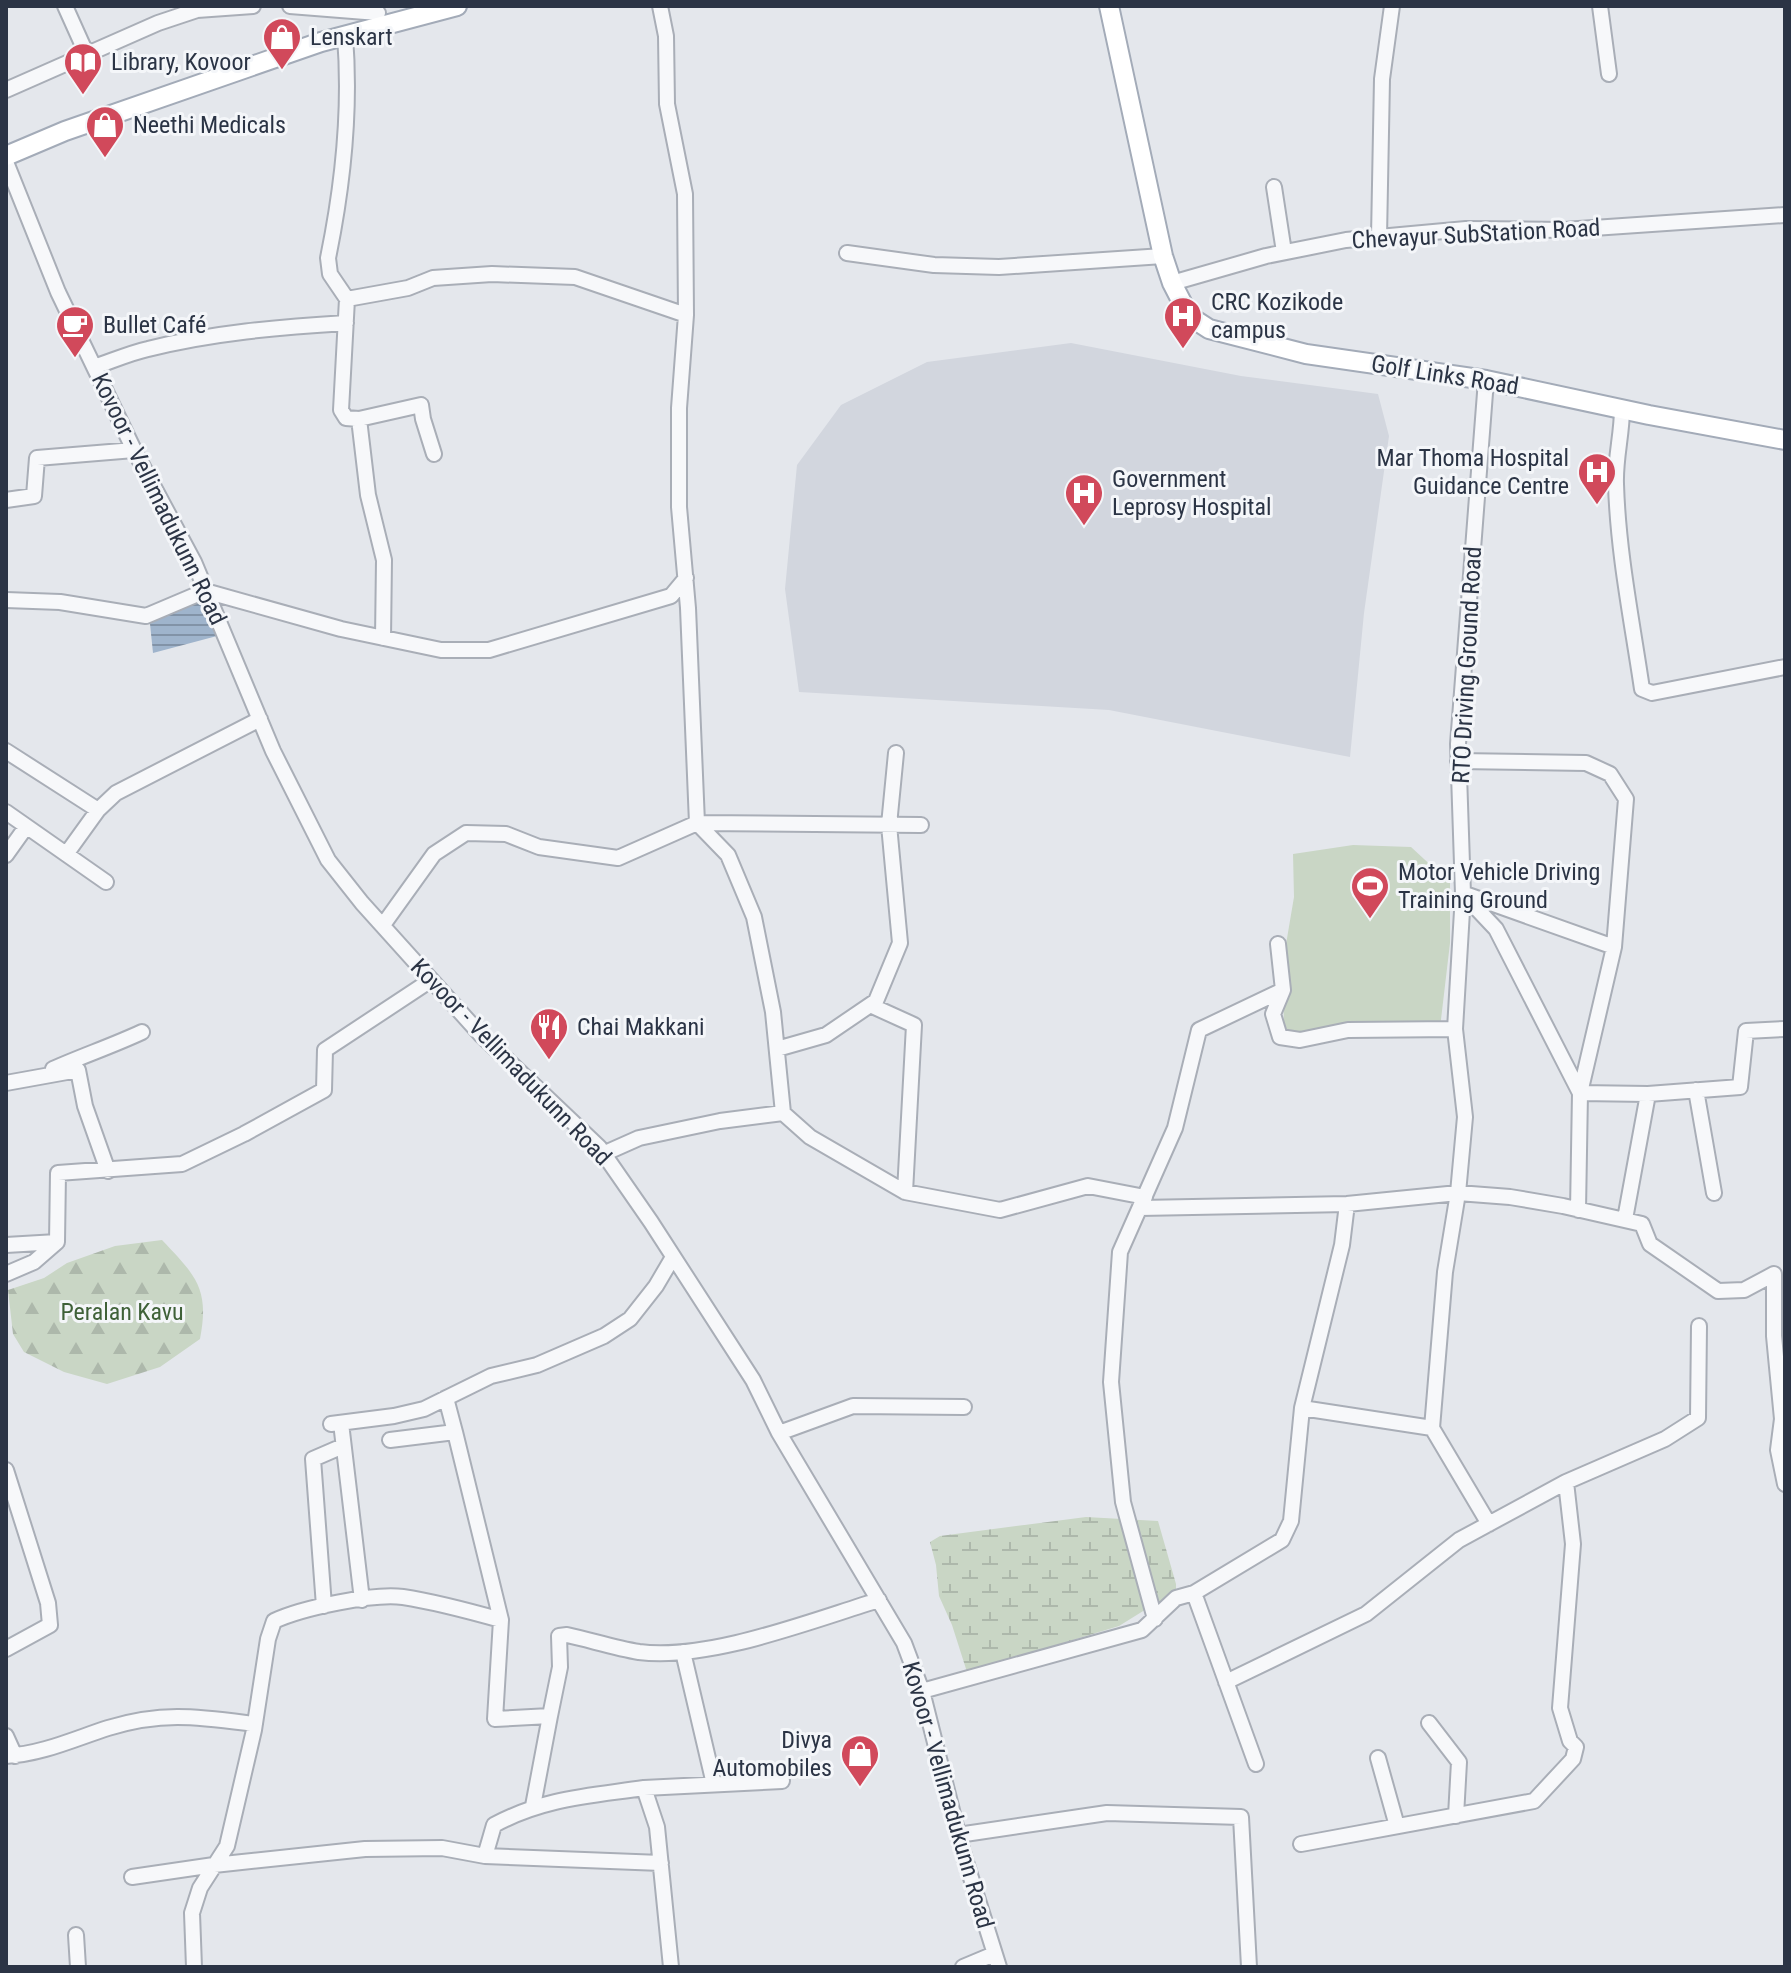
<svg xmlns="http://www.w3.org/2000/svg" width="1791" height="1973" viewBox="0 0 1791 1973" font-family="'Roboto Condensed',sans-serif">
	<defs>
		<pattern id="forest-firs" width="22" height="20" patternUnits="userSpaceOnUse" patternTransform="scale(2)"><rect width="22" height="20" fill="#c9d6c5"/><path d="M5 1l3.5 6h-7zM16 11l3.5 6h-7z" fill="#adb8ab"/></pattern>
		<pattern id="wetland-marsh" width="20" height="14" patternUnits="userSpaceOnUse" patternTransform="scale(2)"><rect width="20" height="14" fill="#c9d6c5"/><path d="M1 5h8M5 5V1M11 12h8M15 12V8" fill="none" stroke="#adb8ab"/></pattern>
		<pattern id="water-rules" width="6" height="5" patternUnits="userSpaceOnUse" patternTransform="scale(2)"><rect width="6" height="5" fill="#9fb4cc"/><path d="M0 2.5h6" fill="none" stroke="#8293a7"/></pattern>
	</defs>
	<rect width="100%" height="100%" fill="#e4e7ec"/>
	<!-- built -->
	<path fill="#d2d6de" d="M 1071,343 L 1241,376 L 1378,394 L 1389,436 L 1364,613 L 1350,757 L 1109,710 L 799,692 L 785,589 L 797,465 L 841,405 L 927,362 Z"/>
	<!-- forest -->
	<path fill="url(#forest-firs)" d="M 162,1240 C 195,1275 210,1288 200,1339 L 160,1367 L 107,1384 L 64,1372 L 24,1352 L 13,1334 L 8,1290 L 44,1278 L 67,1263 L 115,1246 Z"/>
	<!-- wetland -->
	<path fill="url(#wetland-marsh)" d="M 1086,1517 L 1158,1521 L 1176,1584 L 1176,1598 L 1148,1608 L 1119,1626 L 967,1672 L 952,1625 L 939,1596 L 936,1565 L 930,1542 L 940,1536 Z"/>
	<!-- pitch -->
	<path fill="#c9d6c5" d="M 1353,845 L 1411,847 L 1450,883 L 1450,943 L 1440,1028 L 1284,1036 L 1283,962 L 1294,897 L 1293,854 Z"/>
	<!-- water -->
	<path fill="url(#water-rules)" d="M 195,593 L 217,636 L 153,653 L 149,614 Z"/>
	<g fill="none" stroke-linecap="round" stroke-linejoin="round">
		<!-- minor casing -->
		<g stroke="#a9aeb7" stroke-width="18">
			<path id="minor" d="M 65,6 L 87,55
				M 290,6 L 378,13
				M 660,6 L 666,36 L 667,104 L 685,194 L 686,315 L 679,408 L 679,507 L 688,608 L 697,823 L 921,825
				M 1600,6 L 1609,74
				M 345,36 C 351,110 343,185 328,258 L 330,274 L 347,299 L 341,410 L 346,418 L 359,419 L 421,405 L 423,419 L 434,454
				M 6,90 L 158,23 L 197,10 L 253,6
				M 6,162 L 58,292 L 134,450 L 194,562 L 273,751 L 328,860 L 362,903 L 481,1035 L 599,1147 L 651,1222 L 753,1380 L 779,1433 L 904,1643 L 922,1691 L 961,1846 L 999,1967
				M 1274,187 L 1284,252
				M 1379,237 L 1382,79 L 1392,6
				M 847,253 L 934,265 L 999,267 L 1163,256
				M 1172,283 L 1266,256 L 1346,240 L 1466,229 L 1564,230 L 1785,215
				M 347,299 L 408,288 L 433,278 L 492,274 L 575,277 L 686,315
				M 94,367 C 112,361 130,353 148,349 C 211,333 280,327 346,323
				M 1622,409 C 1622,434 1615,459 1616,484 C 1618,553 1632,621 1642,689 L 1652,693 L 1785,667
				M 359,419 L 368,495 L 384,560 L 383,638
				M 6,500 L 34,496 L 37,458 L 134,450
				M 6,600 L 60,602 L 146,616 L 205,591 L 341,629 L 441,650 L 489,650 L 671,596 L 686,578
				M 6,751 L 98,810
				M 1458,761 L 1586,763 L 1610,774 L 1626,799 L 1614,947 L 1580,1093 L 1648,1094 L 1625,1219
				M 6,812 L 106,882
				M 67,853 L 98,810 L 116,793 L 260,719
				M 6,855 L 26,827
				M 1463,894 L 1496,929 L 1580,1093 L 1578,1210
				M 1468,895 L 1614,947
				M 383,925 L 434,854 L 466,833 L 506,834 L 539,847 L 618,858 L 697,823 L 728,855 L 754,917 L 773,1012 L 783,1113 L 810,1137 L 905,1192 L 1000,1210 L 1088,1186 L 1145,1197
				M 1278,944 L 1283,990 L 1273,1014 L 1280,1037 L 1300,1040 L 1348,1030 L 1455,1029
				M 870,1005 L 914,1025 L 905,1192
				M 777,1049 L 826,1035 L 876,1001 L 900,943 L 889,825 L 896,753
				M 53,1069 C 82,1056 112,1046 142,1032
				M 6,1083 L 78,1070 L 85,1106 L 108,1171
				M 1696,1090 L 1714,1193
				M 1648,1094 L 1740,1087 L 1746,1031 L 1785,1029
				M 603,1154 L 639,1138 L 720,1121 L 783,1113
				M 1140,1208 L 1347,1204 L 1458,1193 L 1510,1197 L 1563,1206 L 1642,1224 L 1650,1244 L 1718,1291 L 1744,1290 L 1774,1274 L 1774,1336 L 1782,1419 L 1778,1450 L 1785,1484
				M 6,1245 L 57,1242
				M 6,1274 L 34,1262 L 57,1242 L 58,1173 L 182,1164 L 244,1134 L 324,1090 L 325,1050 L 431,980
				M 1302,1408 L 1432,1428 L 1445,1272 L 1458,1193 L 1465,1117 L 1455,1029 L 1463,894 L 1458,744 L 1486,380
				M 341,1423 L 362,1600
				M 331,1424 L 394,1416 L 424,1409 L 491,1376 L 537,1365 L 604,1336 L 630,1319 L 656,1286 L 673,1257
				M 1432,1428 L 1489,1524
				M 455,1432 L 501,1620 L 495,1719 L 550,1716 L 560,1667 L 559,1636 L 567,1635 C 590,1640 615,1648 639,1652 C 709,1661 810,1621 879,1600
				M 779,1433 L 853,1406 L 964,1407
				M 390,1440 L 455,1432 L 446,1398
				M 6,1470 L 48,1603 L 50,1625 L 6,1649
				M 1194,1593 L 1282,1540 L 1291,1521 L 1302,1408 L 1342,1245 L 1347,1204
				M 324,1606 L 313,1459 L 343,1446
				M 1155,1619 L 1123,1502 L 1111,1382 L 1120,1252 L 1175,1128 L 1199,1030 L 1283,990
				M 683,1652 L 714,1784
				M 1226,1682 L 1366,1614 L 1459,1540 L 1566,1482 L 1665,1439 L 1698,1418 L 1699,1326
				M 922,1691 L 1142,1630 L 1176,1598 L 1194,1593 L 1256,1764
				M 1429,1723 L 1459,1762 L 1456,1816
				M 6,1736 L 15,1756
				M 6,1756 C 42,1754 74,1739 108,1728 C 163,1711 199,1717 255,1724
				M 1378,1758 L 1397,1826
				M 644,1788 L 782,1781
				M 533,1806 L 550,1716
				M 958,1835 L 1107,1813 L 1241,1817 L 1249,1967
				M 1301,1844 L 1534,1801 L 1573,1759 L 1576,1747 L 1570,1741 L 1560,1708 L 1573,1544 L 1566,1482
				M 485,1856 L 661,1863
				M 132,1877 L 214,1865 L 365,1849 L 442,1848 L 485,1856 L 494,1825 C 544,1798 590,1796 644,1788 L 657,1827 L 671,1967
				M 76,1935 L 78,1967
				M 194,1967 L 192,1913 L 200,1888 L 227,1846 L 254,1730 L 268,1639 L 274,1621 C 302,1608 373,1593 403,1597 C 436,1602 469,1611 501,1620
				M 963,1967 L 994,1954"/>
		</g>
		<!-- major casing -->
		<g stroke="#a3abb8" stroke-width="22">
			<path id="major" d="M 1109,6 L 1163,256 L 1172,283 L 1189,316 L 1209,329 L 1306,354 L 1486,380 L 1649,415 L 1785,440
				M 6,156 L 65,131 L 321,42 L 457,6"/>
		</g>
		<!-- minor -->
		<use href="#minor" stroke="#f7f8fa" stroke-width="14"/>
		<!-- major -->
		<use href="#major" stroke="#fff" stroke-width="18"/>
	</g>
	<!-- icons -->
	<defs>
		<g id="shop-pin" transform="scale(2)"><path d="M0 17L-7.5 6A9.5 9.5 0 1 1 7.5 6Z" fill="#d1495b" stroke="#f4f6f9"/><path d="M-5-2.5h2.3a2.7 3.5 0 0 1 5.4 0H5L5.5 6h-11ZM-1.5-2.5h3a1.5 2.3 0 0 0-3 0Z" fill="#fff"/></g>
		<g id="library-pin" transform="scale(2)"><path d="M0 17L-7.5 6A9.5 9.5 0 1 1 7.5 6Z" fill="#d1495b" stroke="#f4f6f9"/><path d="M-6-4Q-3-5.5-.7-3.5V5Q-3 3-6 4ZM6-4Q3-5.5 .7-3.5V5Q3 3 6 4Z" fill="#fff"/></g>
		<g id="hospital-pin" transform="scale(2)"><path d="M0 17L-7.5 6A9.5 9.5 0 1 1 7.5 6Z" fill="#d1495b" stroke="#f4f6f9"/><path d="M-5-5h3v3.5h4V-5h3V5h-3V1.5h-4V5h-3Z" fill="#fff"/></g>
		<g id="cafe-pin" transform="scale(2)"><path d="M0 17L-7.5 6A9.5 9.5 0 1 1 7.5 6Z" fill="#d1495b" stroke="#f4f6f9"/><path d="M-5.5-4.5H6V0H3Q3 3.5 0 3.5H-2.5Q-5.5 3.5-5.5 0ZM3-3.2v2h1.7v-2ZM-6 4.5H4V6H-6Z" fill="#fff"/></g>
		<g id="stadium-pin" transform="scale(2)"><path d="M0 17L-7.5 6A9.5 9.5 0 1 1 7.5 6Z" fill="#d1495b" stroke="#f4f6f9"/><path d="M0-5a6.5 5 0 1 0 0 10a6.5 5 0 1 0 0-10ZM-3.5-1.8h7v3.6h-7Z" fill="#fff"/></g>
		<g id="restaurant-pin" transform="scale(2)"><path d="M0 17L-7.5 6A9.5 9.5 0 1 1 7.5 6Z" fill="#d1495b" stroke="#f4f6f9"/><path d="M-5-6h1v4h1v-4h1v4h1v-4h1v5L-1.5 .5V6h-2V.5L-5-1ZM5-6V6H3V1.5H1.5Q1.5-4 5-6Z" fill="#fff"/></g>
	</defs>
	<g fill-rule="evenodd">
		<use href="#shop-pin" x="282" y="37"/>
		<use href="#library-pin" x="83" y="62"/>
		<use href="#shop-pin" x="105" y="125"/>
		<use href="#hospital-pin" x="1183" y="316"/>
		<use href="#cafe-pin" x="75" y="325"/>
		<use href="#hospital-pin" x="1597" y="472"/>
		<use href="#hospital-pin" x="1084" y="493"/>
		<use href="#stadium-pin" x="1370" y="886"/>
		<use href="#restaurant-pin" x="549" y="1027"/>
		<use href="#shop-pin" x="860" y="1754"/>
	</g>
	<g text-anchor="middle" stroke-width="6" stroke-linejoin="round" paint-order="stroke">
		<!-- poi labels -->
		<g font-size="24" fill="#2b3445" stroke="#f4f6f9" text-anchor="start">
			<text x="310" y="45">Lenskart</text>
			<text x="111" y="70">Library, Kovoor</text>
			<text x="133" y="133">Neethi Medicals</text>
			<text x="1211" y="310">CRC Kozikode<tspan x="1211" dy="28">campus</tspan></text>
			<text x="103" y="333">Bullet Café</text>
			<text x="1569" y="466" text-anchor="end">Mar Thoma Hospital<tspan x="1569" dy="28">Guidance Centre</tspan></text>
			<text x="1112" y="487">Government<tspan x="1112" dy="28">Leprosy Hospital</tspan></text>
			<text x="1398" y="880">Motor Vehicle Driving<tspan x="1398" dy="28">Training Ground</tspan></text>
			<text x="577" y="1035">Chai Makkani</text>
			<text x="832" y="1748" text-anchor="end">Divya<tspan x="832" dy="28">Automobiles</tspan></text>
		</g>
		<!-- street labels -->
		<g font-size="24" fill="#2b3445" stroke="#f4f6f9">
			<text transform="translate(1476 234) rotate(-3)" y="8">Chevayur SubStation Road</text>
			<text transform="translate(1445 375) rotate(9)" y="8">Golf Links Road</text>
			<text transform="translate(159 499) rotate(64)" y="8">Kovoor - Vellimadukunn Road</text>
			<text transform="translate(1467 665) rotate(-87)" y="8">RTO Driving Ground Road</text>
			<text transform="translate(511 1062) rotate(46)" y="8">Kovoor - Vellimadukunn Road</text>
			<text transform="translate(948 1795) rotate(74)" y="8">Kovoor - Vellimadukunn Road</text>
		</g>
		<!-- park labels -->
		<g font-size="24" fill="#3f6138" stroke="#f4f6f9">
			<text x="122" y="1320">Peralan Kavu</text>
		</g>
	</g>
	<!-- border -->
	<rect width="1791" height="1973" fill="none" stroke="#2b3445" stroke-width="16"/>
</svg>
